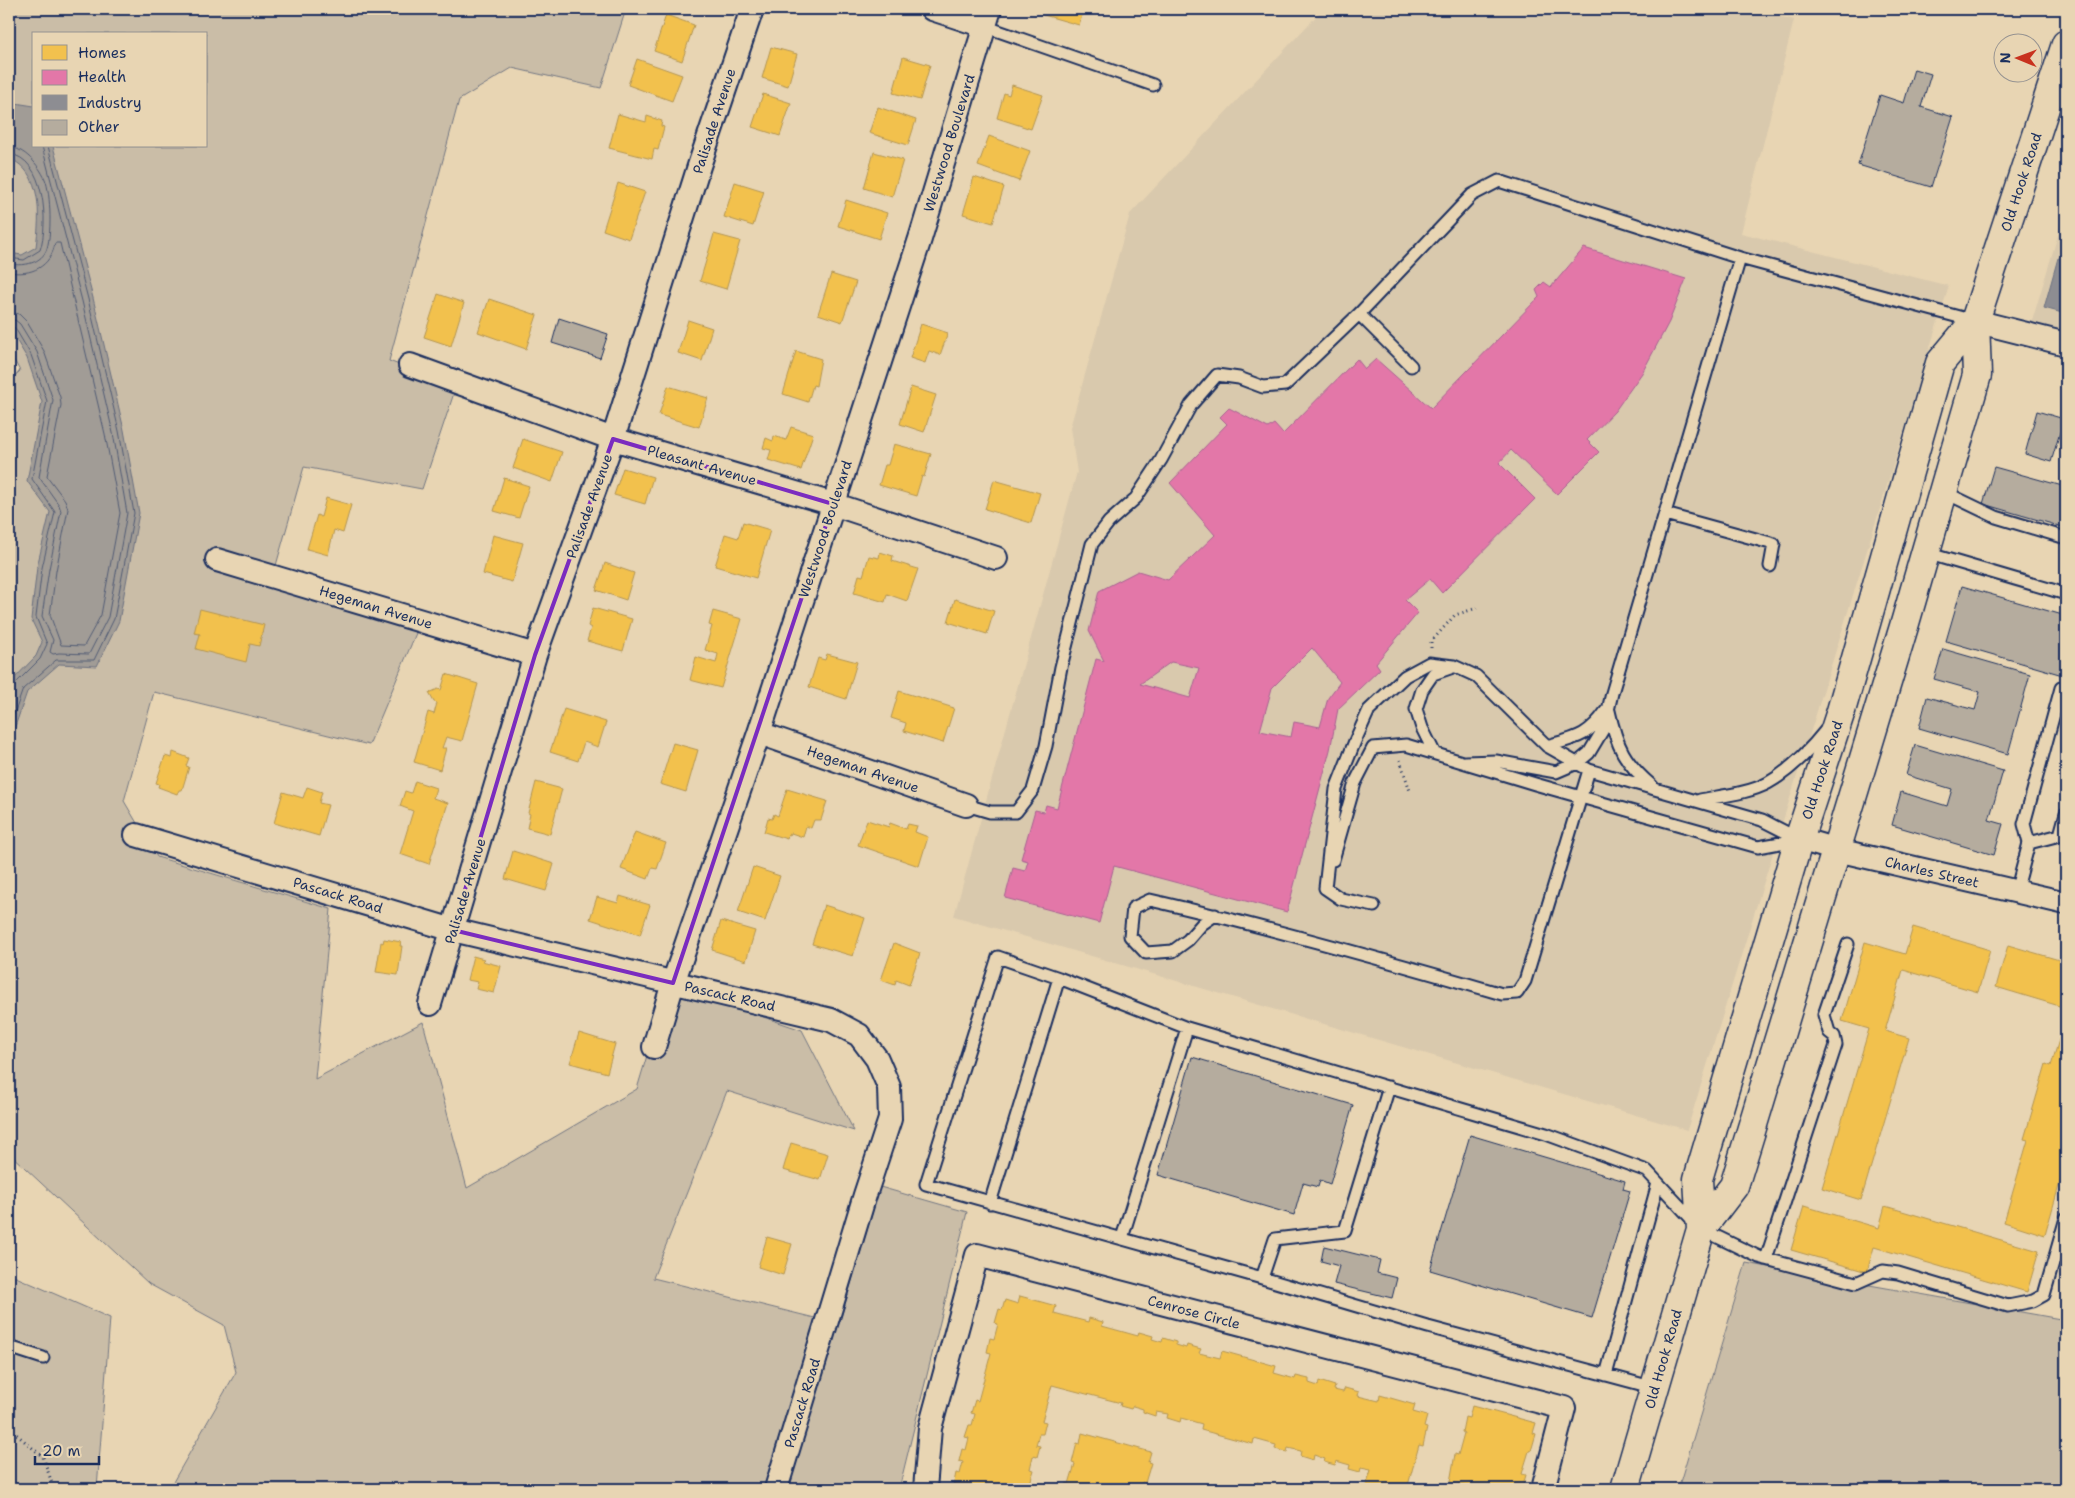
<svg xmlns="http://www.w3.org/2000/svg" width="2075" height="1498" viewBox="0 0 2075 1498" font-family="'Shantell Sans',sans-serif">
	<rect width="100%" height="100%" fill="#e8d5b3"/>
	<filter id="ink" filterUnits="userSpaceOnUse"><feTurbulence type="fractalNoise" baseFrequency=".02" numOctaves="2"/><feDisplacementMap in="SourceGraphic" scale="10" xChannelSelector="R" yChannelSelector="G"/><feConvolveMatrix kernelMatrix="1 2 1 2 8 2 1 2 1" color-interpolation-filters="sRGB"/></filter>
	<g filter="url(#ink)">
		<!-- built -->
		<path fill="#d9c9ad" d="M 1323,9 L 1749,9 L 1794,20 L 1741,233 L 1949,286 L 1687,1130 L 954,916 L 1077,472 L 1070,428 L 1130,214 Z
			M 2064,215 L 2066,216 L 2066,351 L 2026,341 Z"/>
		<!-- green -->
		<path fill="#cabda7" stroke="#727682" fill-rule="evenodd" d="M 9,9 L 626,9 L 601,88 L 512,68 L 459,100 L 389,361 L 456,387 L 422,489 L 304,467 L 271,583 L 419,626 L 369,745 L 154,692 L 124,801 L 157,857 L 331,909 L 315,1079 L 423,1022 L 467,1188 L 637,1089 L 668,985 L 802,1030 L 854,1131 L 727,1091 L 653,1278 L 839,1324 L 880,1187 L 967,1212 L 899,1489 L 169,1489 L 236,1372 L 224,1325 L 149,1284 L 9,1153 L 9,381 L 20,371 L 9,351 ZM 34,34 L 206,34 L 206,146 L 34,146 Z
			M 1746,1263 L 2066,1320 L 2066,1489 L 1678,1489 Z
			M 9,1274 L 110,1318 L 97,1489 L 9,1489 Z"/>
		<!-- water -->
		<path fill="#a19c96" stroke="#6b7080" d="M 9,102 L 34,106 L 34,146 L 53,146 L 93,298 L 124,430 L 139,513 L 119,621 L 97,666 L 59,664 L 27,692 L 9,744 L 9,684 L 36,656 L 42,642 L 31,619 L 37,567 L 50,512 L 27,481 L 42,402 L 27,358 L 9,328 L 9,253 L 22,255 L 36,247 C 40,215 43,173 9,158 Z"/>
		<!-- homes -->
		<path fill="#f2c14e" stroke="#b29553" d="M 1041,9 L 1084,9 L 1079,25 L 1040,14 Z
			M 666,15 L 694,25 L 682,61 L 654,51 Z
			M 771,47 L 797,54 L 788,86 L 762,78 Z
			M 903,57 L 930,65 L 920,100 L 893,93 Z
			M 637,59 L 682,75 L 672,101 L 628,85 Z
			M 1012,85 L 1043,95 L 1031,129 L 997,118 L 1004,93 L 1009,95 Z
			M 763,94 L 791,103 L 780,136 L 752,127 Z
			M 878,107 L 916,120 L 908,145 L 869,133 Z
			M 618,114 L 646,122 L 647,116 L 662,121 L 661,126 L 664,127 L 658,150 L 654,149 L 652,159 L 609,148 Z
			M 989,136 L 1030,151 L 1019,181 L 978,166 Z
			M 874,152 L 903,160 L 892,197 L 864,188 Z
			M 974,177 L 1004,187 L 993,223 L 963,214 Z
			M 735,182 L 764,191 L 753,226 L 724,217 Z
			M 618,183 L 645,192 L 629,239 L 603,230 Z
			M 846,200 L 887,213 L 879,239 L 838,226 Z
			M 714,234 L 740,241 L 726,289 L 700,281 Z
			M 831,274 L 856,282 L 842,322 L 818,314 Z
			M 438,294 L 464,303 L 451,346 L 424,337 Z
			M 489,299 L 537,315 L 526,349 L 478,332 Z
			M 688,320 L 712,328 L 702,361 L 678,353 Z
			M 921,324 L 948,333 L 940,355 L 929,351 L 925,363 L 910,358 Z
			M 796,351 L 821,359 L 816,386 L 813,385 L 808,402 L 783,394 Z
			M 668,386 L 708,398 L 699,427 L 659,415 Z
			M 911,387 L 936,395 L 924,432 L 900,424 Z
			M 791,427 L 813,434 L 801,470 L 768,460 L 771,450 L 763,448 L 766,438 L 773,441 L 774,436 L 786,440 Z
			M 523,439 L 562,452 L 552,482 L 513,468 Z
			M 894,444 L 931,454 L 924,477 L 922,476 L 916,496 L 879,485 L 885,465 L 888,465 Z
			M 623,468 L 653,477 L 645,504 L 614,495 Z
			M 504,478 L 529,486 L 519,518 L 494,511 Z
			M 994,480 L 1040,493 L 1031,523 L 985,509 Z
			M 326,498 L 351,505 L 343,533 L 334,530 L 328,555 L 307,549 L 317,515 L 321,517 Z
			M 743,522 L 770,530 L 756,578 L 715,566 L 725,534 L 738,538 Z
			M 493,535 L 523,543 L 512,582 L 483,574 Z
			M 880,552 L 893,556 L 892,561 L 918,569 L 907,601 L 887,594 L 885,602 L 854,593 L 859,575 L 863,576 L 869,556 L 879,558 Z
			M 605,563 L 634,573 L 626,600 L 596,590 Z
			M 955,599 L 994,611 L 987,634 L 948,622 Z
			M 593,608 L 632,619 L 623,651 L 587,641 L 591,628 L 588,626 Z
			M 200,609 L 264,625 L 259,646 L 250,644 L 246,662 L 196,649 L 200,634 L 194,633 Z
			M 713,611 L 742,619 L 721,688 L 690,680 L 696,657 L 716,663 L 718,654 L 705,650 L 712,626 L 709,625 Z
			M 827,654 L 857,662 L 846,699 L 809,687 L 818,658 L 825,660 Z
			M 446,674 L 478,684 L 462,741 L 446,737 L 442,748 L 446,748 L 440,770 L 414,762 L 428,712 L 434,714 L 437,703 L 434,702 L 429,693 L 438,689 L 441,690 Z
			M 899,691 L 954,708 L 943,743 L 904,731 L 906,723 L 891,718 Z
			M 564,709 L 606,722 L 598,747 L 584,742 L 578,761 L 550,752 Z
			M 673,743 L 698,750 L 686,792 L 660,784 Z
			M 173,752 L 189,758 L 186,766 L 189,767 L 182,790 L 179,790 L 177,794 L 158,787 L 159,784 L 156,783 L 165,756 L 172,758 Z
			M 415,781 L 436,788 L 433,798 L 448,803 L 429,864 L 400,854 L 413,811 L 400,806 L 405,791 L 411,793 Z
			M 536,782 L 562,789 L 550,834 L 527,828 L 530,814 L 528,813 Z
			M 307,787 L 322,792 L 319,803 L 328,805 L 319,836 L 274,823 L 283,792 L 303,798 Z
			M 787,789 L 827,801 L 821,820 L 814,820 L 811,828 L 806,826 L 803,837 L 791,833 L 790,835 L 788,834 L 787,839 L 764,832 L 768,818 L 772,819 L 774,814 L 778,816 Z
			M 867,820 L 889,827 L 890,823 L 906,829 L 908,824 L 917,826 L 915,832 L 928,837 L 919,866 L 858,845 Z
			M 635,832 L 666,843 L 657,869 L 652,868 L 648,879 L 621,869 Z
			M 513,851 L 554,864 L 546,891 L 505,879 Z
			M 753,867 L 780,876 L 765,921 L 738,912 Z
			M 620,896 L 650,905 L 640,935 L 590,919 L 597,897 L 618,903 Z
			M 824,905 L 865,918 L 853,956 L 812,944 Z
			M 721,921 L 755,931 L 746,961 L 712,950 Z
			M 1913,927 L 1990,950 L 1978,992 L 1903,970 L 1885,1031 L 1909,1038 L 1861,1200 L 1822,1188 L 1869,1029 L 1842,1021 L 1865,942 L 1905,954 Z
			M 384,939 L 401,942 L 400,946 L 402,946 L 398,975 L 376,972 L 381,942 L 383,943 Z
			M 894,943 L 920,953 L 909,985 L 896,980 L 895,985 L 881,980 Z
			M 2008,945 L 2066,962 L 2066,1008 L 1996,987 Z
			M 473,956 L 484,959 L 482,961 L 501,966 L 494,993 L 476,989 L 478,982 L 467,980 Z
			M 2066,1017 L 2066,1161 L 2045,1235 L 2004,1222 L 2028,1140 L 2024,1139 L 2046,1064 L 2051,1066 Z
			M 579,1033 L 615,1044 L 607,1073 L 570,1063 Z
			M 791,1143 L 828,1154 L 820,1180 L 783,1170 Z
			M 1804,1206 L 1879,1228 L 1885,1206 L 2039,1251 L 2027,1292 L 1874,1247 L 1867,1272 L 1791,1250 Z
			M 767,1237 L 792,1244 L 783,1275 L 758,1267 Z
			M 1020,1296 L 1056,1306 L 1054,1313 L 1088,1322 L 1089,1318 L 1103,1322 L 1102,1326 L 1138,1336 L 1139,1332 L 1153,1336 L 1152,1339 L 1162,1342 L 1163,1338 L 1176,1342 L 1176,1345 L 1186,1348 L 1187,1345 L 1201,1349 L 1199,1353 L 1220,1358 L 1222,1351 L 1276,1366 L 1274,1373 L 1295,1379 L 1296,1376 L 1309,1379 L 1309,1383 L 1318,1386 L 1319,1381 L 1335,1386 L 1334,1390 L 1343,1392 L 1345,1388 L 1359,1392 L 1358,1396 L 1379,1401 L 1380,1395 L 1415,1405 L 1413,1412 L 1427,1416 L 1424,1427 L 1427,1428 L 1423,1446 L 1419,1445 L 1407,1489 L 1365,1489 L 1371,1470 L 1361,1468 L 1360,1472 L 1349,1469 L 1350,1465 L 1336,1461 L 1335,1465 L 1324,1462 L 1325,1459 L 1314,1455 L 1313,1460 L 1300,1456 L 1301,1451 L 1288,1448 L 1287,1452 L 1275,1449 L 1276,1445 L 1254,1439 L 1253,1444 L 1201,1430 L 1202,1424 L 1181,1418 L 1180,1422 L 1167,1418 L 1168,1414 L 1156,1412 L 1155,1416 L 1143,1412 L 1143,1409 L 1133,1406 L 1131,1409 L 1120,1406 L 1121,1403 L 1052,1385 L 1042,1421 L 1046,1422 L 1043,1434 L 1039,1434 L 1036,1445 L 1040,1446 L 1037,1457 L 1033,1456 L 1030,1469 L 1034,1470 L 1030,1483 L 1026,1482 L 1025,1489 L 956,1489 L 956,1488 L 953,1487 L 956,1473 L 960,1474 L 963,1462 L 959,1461 L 962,1449 L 966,1450 L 969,1438 L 965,1437 L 969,1425 L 972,1425 L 975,1414 L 971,1413 L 975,1400 L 978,1401 L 991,1353 L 987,1352 L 990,1338 L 994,1339 L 998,1324 L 995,1323 L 999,1309 L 1002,1310 L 1005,1300 L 1018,1304 Z
			M 1472,1406 L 1536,1423 L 1533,1433 L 1536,1434 L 1531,1451 L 1529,1451 L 1522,1474 L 1526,1475 L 1522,1489 L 1476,1489 L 1450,1482 L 1455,1454 L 1458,1455 L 1464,1433 L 1462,1432 L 1465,1417 L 1469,1418 Z
			M 1082,1433 L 1151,1452 L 1148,1462 L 1151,1463 L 1145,1483 L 1142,1482 L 1140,1489 L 1065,1489 L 1067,1483 L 1069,1484 L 1075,1464 L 1072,1463 L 1077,1443 L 1080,1444 Z
			M 1257,1482 L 1284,1489 L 1255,1489 Z"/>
		<!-- health -->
		<path fill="#e377a8" stroke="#a76192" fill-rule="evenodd" d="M 1584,248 L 1686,279 L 1669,322 L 1642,373 L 1615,411 L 1587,440 L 1599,452 L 1557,494 L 1511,450 L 1499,463 L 1535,499 L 1442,593 L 1430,579 L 1405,600 L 1418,613 L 1376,663 L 1380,669 L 1338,709 L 1330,750 L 1287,912 L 1114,866 L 1099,923 L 1005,898 L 1013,868 L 1025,871 L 1028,861 L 1021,859 L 1035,810 L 1044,812 L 1046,805 L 1057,808 L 1096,659 L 1104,661 L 1089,631 L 1099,591 L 1138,571 L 1168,580 L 1215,535 L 1170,483 L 1227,424 L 1220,417 L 1229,408 L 1268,428 L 1274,424 L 1283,434 L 1357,359 L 1365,369 L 1376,359 L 1431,408 L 1539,297 L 1536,290 L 1544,282 L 1551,287 ZM 1312,648 L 1340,682 L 1328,698 L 1320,727 L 1294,722 L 1291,737 L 1260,731 L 1272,688 ZM 1171,662 L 1199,668 L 1190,698 L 1140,684 Z"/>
		<!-- industry -->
		<path fill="#8d8d92" stroke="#6b7182" d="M 2058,258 L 2066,260 L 2066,314 L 2044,308 Z"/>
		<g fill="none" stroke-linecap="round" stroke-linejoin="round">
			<!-- shore -->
			<path stroke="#515b74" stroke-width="1" d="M 9,147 C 24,148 39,165 45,179 C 51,193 52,238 46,251 C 39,265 21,266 9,264
				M 9,154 C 45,157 49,224 40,250 L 24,260 L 9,258
				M 9,272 C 31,276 51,267 55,243 L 60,243 L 105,434 L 120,513 L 101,615 L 84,646 L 61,645 L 50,615 L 56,571 L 68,509 L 65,500 L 47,476 L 61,405 L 60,397 L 44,351 L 27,322 L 19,314 L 9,312
				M 9,320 L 15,320 L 20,324 L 37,352 L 53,400 L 39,477 L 59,505 L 61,511 L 49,569 L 42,616 L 53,640 L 50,652 L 53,654 L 59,653 L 89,654 L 108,617 L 127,513 L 113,433 L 82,301 L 42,146
				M 9,326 L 15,328 L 31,355 L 47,401 L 32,479 L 55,512 L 42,568 L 36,617 L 47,644 L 40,659 L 14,685 L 9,687
				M 9,729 L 23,689 L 56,660 L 94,660 L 114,619 L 134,513 L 119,431 L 88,299 L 48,146"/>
		</g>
		<!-- building -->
		<path fill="#b5ac9e" stroke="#1b2f5e" d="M 1914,69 L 1931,74 L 1921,107 L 1953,117 L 1931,187 L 1858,165 L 1880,95 L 1904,103 Z
			M 559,318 L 608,334 L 600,358 L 552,343 Z
			M 2037,411 L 2064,419 L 2051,462 L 2025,454 Z
			M 1994,467 L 2066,487 L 2066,528 L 1983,504 Z
			M 1962,586 L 2066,616 L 2066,676 L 1946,641 Z
			M 1943,649 L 2030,674 L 2008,754 L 1919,728 L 1927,697 L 1975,710 L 1980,692 L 1934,679 Z
			M 1915,745 L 2003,771 L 1989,820 L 2003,824 L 1994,855 L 1892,825 L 1901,792 L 1947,806 L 1952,789 L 1906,775 Z
			M 1192,1057 L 1353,1105 L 1330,1184 L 1320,1180 L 1318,1187 L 1303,1183 L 1294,1215 L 1158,1175 Z
			M 1470,1135 L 1625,1181 L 1623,1189 L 1630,1191 L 1592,1318 L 1430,1270 Z
			M 1324,1246 L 1380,1260 L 1377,1273 L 1397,1278 L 1392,1298 L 1334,1284 L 1339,1266 L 1321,1261 Z"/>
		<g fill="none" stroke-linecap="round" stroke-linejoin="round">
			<!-- lane casing -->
			<g stroke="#1b2f5e" stroke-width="15">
				<path id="lane" d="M 984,26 L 1153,85
					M 1359,314 L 1411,366
					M 1944,492 L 1996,517 L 2066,538
					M 1665,514 L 1774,544 L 1770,566
					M 1926,553 L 2066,594
					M 1609,711 C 1617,747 1624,762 1652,786
					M 1547,746 C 1575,738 1588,737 1606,711
					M 1434,752 L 1422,728 L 1416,709 L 1422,690 L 1433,674 L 1453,667
					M 1465,762 L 1496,761 L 1556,772 L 1577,763 L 1589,753 L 1604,728 L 1612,693 L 1740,258
					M 1700,800 C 1721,796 1750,793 1768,783 C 1791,770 1810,750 1826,730
					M 966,805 L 990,812 L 1016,812 L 1033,790 L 1046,746 L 1061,667 L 1092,544 L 1109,522 L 1136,498 L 1161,460 L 1191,405 L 1217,375 L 1239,378 L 1263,387 L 1285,385 L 1359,314 L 1472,195 L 1499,181 L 1740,258 L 1974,321
					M 2029,843 L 2060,835 L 2066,813
					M 1333,860 L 1355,783 L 1373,748 L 1406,745 L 1535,784 L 1758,847 L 1797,840
					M 1325,888 L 1336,789 L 1355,741 L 1369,710 L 1405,676 L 1429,663 L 1454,666 L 1476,676 L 1547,746 L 1589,770 L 1762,820 L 1799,839
					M 1325,888 L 1341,899 L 1374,906
					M 2016,892 L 2029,843 L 2024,824 L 2061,688 L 2066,689
					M 1215,915 L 1202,924 L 1188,940 L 1173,951 L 1146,953 L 1130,936 L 1133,908 L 1150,900 C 1268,927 1385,960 1502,994 L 1517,993 L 1525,981 L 1589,770
					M 990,1203 L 1059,978
					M 1122,1238 L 1187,1028
					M 1766,1259 L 1836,1045 L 1834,1036 L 1829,1032 L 1824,1015 L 1848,944
					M 1262,1278 L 1275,1239 L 1345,1231 L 1389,1087
					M 9,1347 L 43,1358
					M 1606,1375 L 1658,1183
					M 1655,1388 L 1428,1327 L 1262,1278 L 926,1184 L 998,957 L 1059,978 L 1187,1028 L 1546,1134 L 1647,1171 L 1701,1229 L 1759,1257 L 1856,1283 L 1883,1271 L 1898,1273 L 2008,1306 L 2033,1301 L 2044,1295 L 2066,1218"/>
			</g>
			<!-- street casing -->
			<g stroke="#1b2f5e" stroke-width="26">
				<path id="street" d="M 932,9 L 984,26
					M 1975,321 L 2066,344
					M 410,365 L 613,439 L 833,504 L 996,558
					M 217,560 L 535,655
					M 759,733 L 966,805
					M 136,835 L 453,930 L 831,1020 L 859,1035 L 877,1059 L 889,1087 L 890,1119 L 865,1195 L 776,1489
					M 1799,839 L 1837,850 L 2066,903
					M 430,1004 L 535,655 L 613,439 L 699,166 L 752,9
					M 654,1047 L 673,983 L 759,733 L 920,239 L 990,9
					M 925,1489 L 930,1428 L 977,1255 L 1564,1408 L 1543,1489"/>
			</g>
			<!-- primary casing -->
			<g stroke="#1b2f5e" stroke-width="31">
				<path id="primary" d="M 1701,1229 L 1734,1186 L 1751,1131 L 1905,623 L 1977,375 L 1975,321 L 2066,44
					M 1625,1489 L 1701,1229 L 1698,1179 L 1799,839 L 1841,711 L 1940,363 L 1975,321"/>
			</g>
			<!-- path -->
			<path stroke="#1b2f5e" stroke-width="3" stroke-dasharray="1 4" stroke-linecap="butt" d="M 1431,648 L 1431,642 L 1455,615 L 1477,608
				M 1400,760 L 1410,791
				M 9,1428 L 43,1457 L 54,1489"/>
			<!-- lane -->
			<use href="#lane" stroke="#e8d5b3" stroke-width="11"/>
			<!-- street -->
			<use href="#street" stroke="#e8d5b3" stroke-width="22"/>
			<!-- primary -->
			<use href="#primary" stroke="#e8d5b3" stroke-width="28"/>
		</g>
	</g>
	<!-- marked area -->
	<path fill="none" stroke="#7b2cbf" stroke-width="4" stroke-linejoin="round" d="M 613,439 L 833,504 L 673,983 L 453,930 L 535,655 Z"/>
	<g text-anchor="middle" stroke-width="5" stroke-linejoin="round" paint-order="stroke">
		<!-- street labels -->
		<g font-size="14" fill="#1b2f5e" stroke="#e8d5b3">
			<text transform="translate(714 121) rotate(-72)" y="5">Palisade Avenue</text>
			<text transform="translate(949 143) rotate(-73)" y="5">Westwood Boulevard</text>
			<text transform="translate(2021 182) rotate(-72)" y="5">Old Hook Road</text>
			<text transform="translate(702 465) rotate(16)" y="5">Pleasant Avenue</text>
			<text transform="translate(589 506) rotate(-70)" y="5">Palisade Avenue</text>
			<text transform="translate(825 529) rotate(-72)" y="5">Westwood Boulevard</text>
			<text transform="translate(376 607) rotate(17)" y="5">Hegeman Avenue</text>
			<text transform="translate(863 769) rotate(19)" y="5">Hegeman Avenue</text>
			<text transform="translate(1822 770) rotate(-72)" y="5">Old Hook Road</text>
			<text transform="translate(1932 872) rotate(13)" y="5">Charles Street</text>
			<text transform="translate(465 891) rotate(-73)" y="5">Palisade Avenue</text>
			<text transform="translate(338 895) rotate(17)" y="5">Pascack Road</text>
			<text transform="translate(730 996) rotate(13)" y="5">Pascack Road</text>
			<text transform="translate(1194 1312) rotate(15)" y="5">Cenrose Circle</text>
			<text transform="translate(1663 1359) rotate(-74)" y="5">Old Hook Road</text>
			<text transform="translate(802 1403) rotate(-73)" y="5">Pascack Road</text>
		</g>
	</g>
	<!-- margin -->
	<rect width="2075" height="1498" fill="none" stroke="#e8d5b3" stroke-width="30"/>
	<rect x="15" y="15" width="2045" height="1468" fill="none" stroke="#1b2f5e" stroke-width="2" filter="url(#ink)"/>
	<!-- legend -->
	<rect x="32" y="32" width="175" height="115" fill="#e8d5b3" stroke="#969391"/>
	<rect x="42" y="45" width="25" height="15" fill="#f2c14e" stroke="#969391"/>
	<text x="78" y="58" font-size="15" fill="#1b2f5e">Homes</text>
	<rect x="42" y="70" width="25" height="15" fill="#e377a8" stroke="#969391"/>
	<text x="78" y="82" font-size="15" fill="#1b2f5e">Health</text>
	<rect x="42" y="95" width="25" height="15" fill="#8d8d92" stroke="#969391"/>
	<text x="78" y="108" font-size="15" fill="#1b2f5e">Industry</text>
	<rect x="42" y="120" width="25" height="15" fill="#b5ac9e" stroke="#969391"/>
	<text x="78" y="132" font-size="15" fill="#1b2f5e">Other</text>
	<!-- north arrow -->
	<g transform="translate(2018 58) rotate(271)"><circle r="24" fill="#e8d5b3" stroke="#969391"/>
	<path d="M0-4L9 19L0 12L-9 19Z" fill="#c8321e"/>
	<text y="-8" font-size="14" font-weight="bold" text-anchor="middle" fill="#1b2f5e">N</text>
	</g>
	<!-- scale -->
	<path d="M35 1456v8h64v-8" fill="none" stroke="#1b2f5e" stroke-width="2.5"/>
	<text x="42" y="1456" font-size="15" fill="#1b2f5e" stroke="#e8d5b3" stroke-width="4" paint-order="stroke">20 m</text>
</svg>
